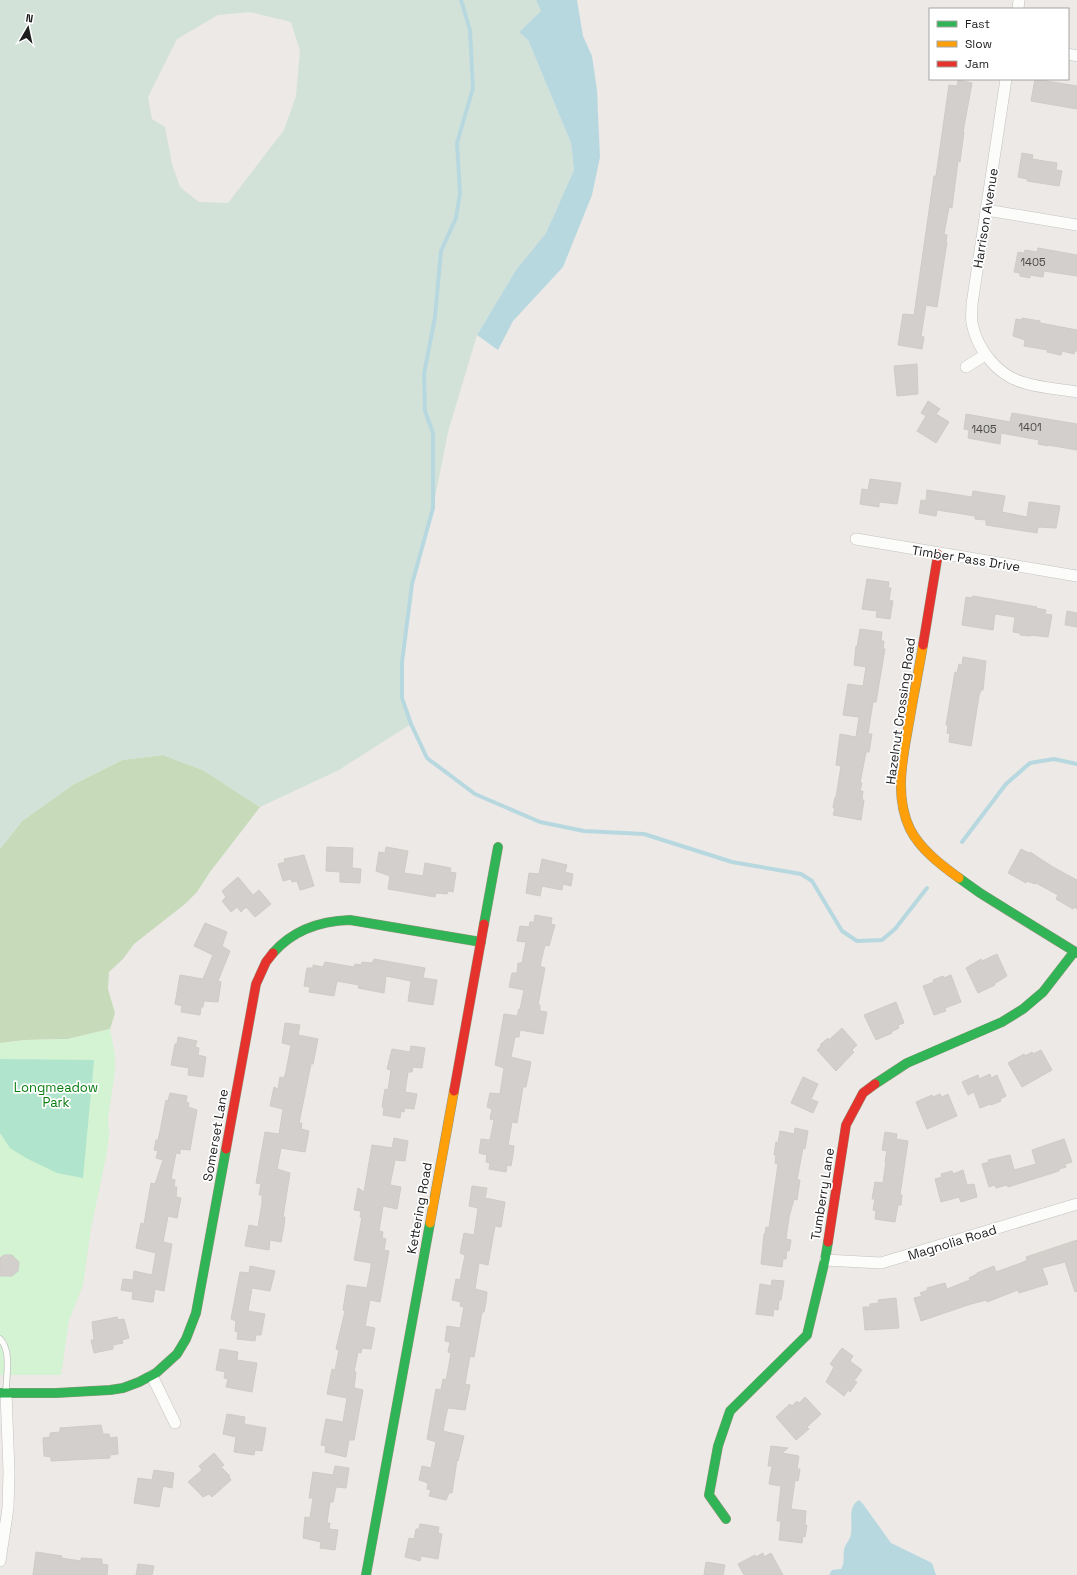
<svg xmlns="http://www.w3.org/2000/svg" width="1077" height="1575" viewBox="0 0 1077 1575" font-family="'Space Grotesk',sans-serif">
	<rect width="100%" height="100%" fill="#ece9e6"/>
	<!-- forest -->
	<path fill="#c7dbba" d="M 163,755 L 203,770 L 260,807 L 210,872 L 197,892 L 185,904 L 134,944 L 123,959 L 109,972 L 108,989 L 115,1013 L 110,1029 L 68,1039 L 26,1040 L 0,1043 L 0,849 L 22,821 L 74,784 L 122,760 Z"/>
	<!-- wetland -->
	<path fill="#d3e2d9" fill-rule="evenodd" d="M 0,0 L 536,0 L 541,11 L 519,32 L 528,40 L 571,143 L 574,170 L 546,233 L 516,270 L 477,335 L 448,432 L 433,508 L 412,584 L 402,662 L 402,698 L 411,724 L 339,770 L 260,807 L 203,770 L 163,755 L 122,760 L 74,784 L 22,821 L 0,849 ZM 250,12 L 291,22 L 300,51 L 296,96 L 284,130 L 228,203 L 199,202 L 180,187 L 172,164 L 165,127 L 152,119 L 148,97 L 177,39 L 218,15 Z"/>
	<!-- park -->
	<path fill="#d3f3d2" d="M 110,1029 L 115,1055 L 115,1071 L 108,1118 L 109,1136 L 106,1157 L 91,1228 L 83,1285 L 69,1320 L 61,1375 L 0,1375 L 0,1043 L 26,1040 L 68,1039 Z"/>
	<!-- pitch -->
	<path fill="#b0e4cd" d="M 0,1059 L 94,1060 L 83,1178 L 57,1173 L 26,1158 L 10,1148 L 0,1133 Z"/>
	<!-- water -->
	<path fill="#b8d8e0" d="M 536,0 L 577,0 L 583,36 L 592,56 L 597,90 L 600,157 L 592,195 L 563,267 L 513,321 L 498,350 L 477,335 L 516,270 L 546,233 L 574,170 L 571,143 L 528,40 L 519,32 L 541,11 Z
		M 859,1500 L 863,1504 L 891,1543 L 932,1563 L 936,1575 L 829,1575 L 832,1570 L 841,1569 C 845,1563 843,1557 844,1550 C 845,1544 851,1539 851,1533 C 853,1522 847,1507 859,1500 Z"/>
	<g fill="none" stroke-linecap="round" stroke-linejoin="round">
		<!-- stream -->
		<path stroke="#b8d8e0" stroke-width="4" d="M 461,0 L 470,30 L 473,88 L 457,143 L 460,193 L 456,218 L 441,251 L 435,317 L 424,374 L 425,411 L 433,433 L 433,508 L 412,584 L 402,662 L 402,698 L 411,724 L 427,758 L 475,794 L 540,822 L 584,831 L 644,834 L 732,862 L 801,874 L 812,881 L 842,931 L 857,941 L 882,940 L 895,929 L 927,888
			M 962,842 L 1006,784 L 1030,763 L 1054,759 L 1077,764"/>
	</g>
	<!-- building -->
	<path fill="#d2cfcd" stroke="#cfcbc7" d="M 1035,79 L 1077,86 L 1077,109 L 1031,101 Z
		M 958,80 L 972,83 L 963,132 L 964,132 L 960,162 L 958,161 L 952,208 L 949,207 L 944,234 L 947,235 L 946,242 L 947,242 L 937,307 L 926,305 L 921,336 L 924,337 L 922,349 L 898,345 L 903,314 L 914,315 L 934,176 L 936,176 L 949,85 L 957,86 Z
		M 1022,153 L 1033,155 L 1032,159 L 1057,163 L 1056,170 L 1062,171 L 1059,186 L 1027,181 L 1027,179 L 1018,177 Z
		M 1038,248 L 1077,255 L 1077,276 L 1044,271 L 1043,277 L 1030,275 L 1030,278 L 1020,276 L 1020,273 L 1014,272 L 1018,252 L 1024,253 L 1025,250 L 1037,252 Z
		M 1022,318 L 1040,321 L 1040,323 L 1077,330 L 1077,351 L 1075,351 L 1074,354 L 1062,351 L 1061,355 L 1047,352 L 1048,350 L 1024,346 L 1025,340 L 1013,336 L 1016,319 L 1022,320 Z
		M 917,364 L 918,394 L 897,396 L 894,366 Z
		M 928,401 L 940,409 L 936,414 L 949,422 L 936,443 L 917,431 L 926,416 L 921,413 Z
		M 1012,413 L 1077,424 L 1077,450 L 1048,445 L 1048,446 L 1038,444 L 1039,440 L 1001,433 L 1000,444 L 968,438 L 969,430 L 964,429 L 966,414 L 1010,422 Z
		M 870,479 L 901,483 L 897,504 L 879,502 L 879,507 L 860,504 L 862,489 L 868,490 Z
		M 927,490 L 972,497 L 973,491 L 1005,496 L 1002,512 L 1027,517 L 1029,502 L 1060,506 L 1056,528 L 1038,527 L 1037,533 L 986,525 L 986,520 L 975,519 L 975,516 L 969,515 L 937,510 L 936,516 L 919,513 L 921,500 L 926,501 Z
		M 867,579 L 889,582 L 888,588 L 891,588 L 889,600 L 893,601 L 890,619 L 876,617 L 877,611 L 862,609 Z
		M 973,596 L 1037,607 L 1036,608 L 1046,610 L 1045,614 L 1052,615 L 1048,637 L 1031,635 L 1031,636 L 1020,635 L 1020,633 L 1013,632 L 1015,617 L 995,614 L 993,630 L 962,625 L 966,597 L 972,598 Z
		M 1067,611 L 1077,613 L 1077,627 L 1065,625 Z
		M 860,629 L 882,632 L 881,641 L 884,641 L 883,649 L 885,649 L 876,702 L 873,702 L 868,734 L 872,734 L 869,752 L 866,752 L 860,783 L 862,783 L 860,791 L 863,791 L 862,800 L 864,800 L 861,820 L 833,815 L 835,808 L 833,808 L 835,797 L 836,797 L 841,766 L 836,765 L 840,734 L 856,737 L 859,717 L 843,715 L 848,684 L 863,686 L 866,667 L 854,665 L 856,646 L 857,647 Z
		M 963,657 L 986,661 L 983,690 L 981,690 L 979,696 L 971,746 L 949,742 L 950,734 L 947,733 L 948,726 L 946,725 L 955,672 L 957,673 L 959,664 L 962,665 Z
		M 327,847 L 353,848 L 352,868 L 361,869 L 360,883 L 340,882 L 340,872 L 326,871 Z
		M 386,847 L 408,851 L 404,873 L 423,876 L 425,863 L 451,868 L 450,872 L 456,873 L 453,892 L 448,891 L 447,894 L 436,893 L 435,897 L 388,889 L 390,876 L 376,871 L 379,852 L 385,853 Z
		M 1021,849 L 1029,853 L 1030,852 L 1053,867 L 1077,880 L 1077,909 L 1074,907 L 1073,909 L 1056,899 L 1058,895 L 1036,883 L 1035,884 L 1027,881 L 1026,883 L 1008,873 Z
		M 304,855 L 314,886 L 300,890 L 297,881 L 292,882 L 291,879 L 283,881 L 278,864 L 285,862 L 284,859 Z
		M 542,859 L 567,865 L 565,872 L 573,874 L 571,886 L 563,884 L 562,890 L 542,886 L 540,896 L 526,893 L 529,873 L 539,874 Z
		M 238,877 L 253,895 L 259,890 L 271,904 L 255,917 L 246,907 L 241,912 L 237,907 L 231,912 L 222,901 L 226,897 L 222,891 Z
		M 535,915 L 552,918 L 551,924 L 555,925 L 549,946 L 545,945 L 540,966 L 545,968 L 538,1005 L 540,1005 L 540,1011 L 547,1012 L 543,1034 L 520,1030 L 519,1037 L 515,1037 L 511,1057 L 531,1062 L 526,1087 L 523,1087 L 517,1123 L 512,1122 L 508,1145 L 514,1146 L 513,1155 L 511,1166 L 507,1165 L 506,1172 L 489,1169 L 490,1163 L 486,1162 L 487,1155 L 479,1153 L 481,1139 L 490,1140 L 494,1120 L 490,1119 L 492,1109 L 487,1107 L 490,1093 L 500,1094 L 504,1068 L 495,1065 L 504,1014 L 517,1016 L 519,1009 L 520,1009 L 524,990 L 509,987 L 512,973 L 517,973 L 518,963 L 522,963 L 526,942 L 517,941 L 520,926 L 529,927 L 530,922 L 534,922 Z
		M 205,923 L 227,932 L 222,946 L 230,951 L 218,981 L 221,982 L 218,1002 L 204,1001 L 203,1007 L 201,1007 L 200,1015 L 181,1012 L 182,1006 L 175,1004 L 180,975 L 203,979 L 213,955 L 194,946 Z
		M 997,954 L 1007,976 L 994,984 L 995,985 L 978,993 L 966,968 L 981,959 L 982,961 Z
		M 374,959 L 425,968 L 423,978 L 437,980 L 433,1005 L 408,1001 L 411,981 L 386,976 L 384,993 L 358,988 L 359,985 L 337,981 L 334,996 L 309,992 L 310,987 L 304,986 L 307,968 L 313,968 L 313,965 L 323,967 L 325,962 L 354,967 L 355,964 L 361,965 L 362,962 L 372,963 Z
		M 951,975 L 961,1002 L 945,1008 L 946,1011 L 934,1015 L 923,986 L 934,982 L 933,980 L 943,976 L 944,978 Z
		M 896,1002 L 904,1023 L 898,1025 L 899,1028 L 891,1032 L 892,1033 L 876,1040 L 864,1015 Z
		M 285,1023 L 300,1025 L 298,1035 L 318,1039 L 313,1064 L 311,1064 L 299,1123 L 302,1123 L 301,1129 L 309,1131 L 305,1152 L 281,1148 L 277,1169 L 290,1173 L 283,1217 L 285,1217 L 284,1226 L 281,1242 L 270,1240 L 269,1250 L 245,1246 L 249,1225 L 258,1227 L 262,1203 L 262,1195 L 259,1195 L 261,1184 L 256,1183 L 265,1132 L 279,1134 L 283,1109 L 270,1106 L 274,1087 L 278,1089 L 280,1077 L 284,1078 L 286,1071 L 291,1045 L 282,1043 Z
		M 842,1028 L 857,1045 L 852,1050 L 854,1052 L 836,1071 L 817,1050 L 821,1046 L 820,1045 L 828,1038 L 829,1040 Z
		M 178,1037 L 197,1041 L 195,1047 L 199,1048 L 198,1055 L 206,1057 L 203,1077 L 188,1075 L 189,1068 L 171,1065 L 175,1044 L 177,1044 Z
		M 411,1046 L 425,1048 L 422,1068 L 413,1067 L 412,1072 L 408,1072 L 405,1092 L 417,1094 L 414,1109 L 405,1108 L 404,1112 L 401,1111 L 400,1118 L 383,1115 L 384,1108 L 382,1107 L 385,1089 L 388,1090 L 391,1070 L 387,1069 L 392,1049 L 410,1052 Z
		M 1041,1050 L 1052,1070 L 1022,1087 L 1008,1063 L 1024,1054 L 1025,1056 L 1032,1052 L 1033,1054 Z
		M 990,1074 L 991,1078 L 997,1075 L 1006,1096 L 1000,1099 L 1001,1101 L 991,1105 L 990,1104 L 980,1108 L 974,1092 L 968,1095 L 962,1082 L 978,1075 L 979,1079 Z
		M 803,1077 L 818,1084 L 811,1099 L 818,1102 L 813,1113 L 791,1103 Z
		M 170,1093 L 187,1096 L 186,1102 L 189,1103 L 188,1107 L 197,1110 L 190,1150 L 180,1149 L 180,1154 L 176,1153 L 171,1179 L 175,1180 L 174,1187 L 177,1187 L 176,1197 L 181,1198 L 177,1218 L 168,1216 L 163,1242 L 172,1244 L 164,1291 L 155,1289 L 153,1302 L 150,1302 L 132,1299 L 133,1292 L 121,1290 L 123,1279 L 133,1280 L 134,1271 L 152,1275 L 156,1253 L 136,1248 L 141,1223 L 144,1224 L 151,1183 L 155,1184 L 163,1160 L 156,1158 L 158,1151 L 154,1150 L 156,1140 L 158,1140 L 160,1131 L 166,1100 L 168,1101 Z
		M 940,1094 L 942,1097 L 948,1094 L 957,1116 L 927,1129 L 916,1102 L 932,1095 L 933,1097 Z
		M 795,1128 L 808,1131 L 805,1149 L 803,1148 L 797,1180 L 800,1180 L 797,1200 L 794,1199 L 789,1217 L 786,1239 L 791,1240 L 789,1251 L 787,1250 L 786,1259 L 783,1259 L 782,1267 L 761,1264 L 764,1234 L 765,1234 L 766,1227 L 769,1228 L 778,1164 L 775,1163 L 776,1155 L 774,1155 L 776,1142 L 778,1143 L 780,1131 L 794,1134 Z
		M 885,1132 L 897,1134 L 896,1139 L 908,1141 L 900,1195 L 902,1195 L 901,1205 L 898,1205 L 895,1222 L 875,1219 L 876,1211 L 873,1210 L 875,1199 L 872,1199 L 875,1182 L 883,1183 L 886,1161 L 885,1161 L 887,1151 L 882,1150 Z
		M 394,1138 L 408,1141 L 405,1161 L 395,1160 L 390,1185 L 401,1187 L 397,1209 L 383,1206 L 379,1231 L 383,1232 L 382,1238 L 386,1239 L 384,1250 L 389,1251 L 380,1302 L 370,1300 L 365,1326 L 375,1328 L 371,1349 L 362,1348 L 361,1353 L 358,1352 L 354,1372 L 356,1372 L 354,1388 L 363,1390 L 354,1440 L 349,1440 L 346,1457 L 325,1452 L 326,1446 L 321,1445 L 326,1419 L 343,1422 L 347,1398 L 327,1394 L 332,1369 L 335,1370 L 339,1350 L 336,1349 L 345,1311 L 343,1310 L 347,1285 L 367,1288 L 371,1267 L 371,1263 L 354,1260 L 362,1217 L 360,1217 L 361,1211 L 354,1210 L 358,1188 L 364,1192 L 372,1145 L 392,1148 Z
		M 1064,1139 L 1072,1162 L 1065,1164 L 1066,1167 L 1059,1169 L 1059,1171 L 1008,1187 L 1007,1185 L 996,1188 L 995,1185 L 989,1187 L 982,1164 L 989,1162 L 988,1160 L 1010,1155 L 1014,1170 L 1036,1164 L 1032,1150 Z
		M 963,1170 L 967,1185 L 974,1184 L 977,1197 L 961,1202 L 959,1197 L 941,1202 L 935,1179 L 942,1177 L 941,1174 L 952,1171 L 953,1174 Z
		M 472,1186 L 487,1188 L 485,1198 L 505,1202 L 501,1227 L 495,1226 L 488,1265 L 479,1263 L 475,1289 L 487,1292 L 486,1302 L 484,1312 L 482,1312 L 474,1357 L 470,1356 L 465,1384 L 470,1385 L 465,1410 L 448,1408 L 447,1411 L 443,1431 L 464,1436 L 458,1461 L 457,1460 L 452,1493 L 449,1493 L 446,1500 L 429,1496 L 431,1490 L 427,1489 L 428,1483 L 419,1480 L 422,1466 L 431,1468 L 436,1442 L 427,1439 L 436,1389 L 441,1390 L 443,1379 L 446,1380 L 449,1365 L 451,1353 L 448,1352 L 450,1342 L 445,1341 L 447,1326 L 460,1328 L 464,1307 L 460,1306 L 461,1302 L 452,1300 L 456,1279 L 460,1280 L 465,1255 L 460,1253 L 464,1233 L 474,1235 L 478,1208 L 469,1206 Z
		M 1077,1240 L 1077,1291 L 1075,1292 L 1065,1262 L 1042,1268 L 1048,1284 L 1019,1293 L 1018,1290 L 987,1302 L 987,1300 L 971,1304 L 921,1321 L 914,1298 L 922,1296 L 920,1293 L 928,1290 L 927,1288 L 945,1283 L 947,1289 L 970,1280 L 969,1278 L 977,1274 L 977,1273 L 994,1266 L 996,1272 L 1021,1263 L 1027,1260 L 1026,1257 Z
		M 4,1255 L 12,1255 L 19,1262 L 18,1271 L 12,1276 L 0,1276 L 0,1258 Z
		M 250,1266 L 275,1271 L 270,1291 L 252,1288 L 248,1311 L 265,1314 L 261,1335 L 256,1335 L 255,1341 L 237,1339 L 238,1332 L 235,1331 L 236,1321 L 231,1319 L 240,1272 L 249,1273 Z
		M 772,1280 L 784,1281 L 781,1300 L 779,1300 L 778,1310 L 774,1309 L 773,1316 L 756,1314 L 760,1284 L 771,1286 Z
		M 896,1298 L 899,1328 L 865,1330 L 863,1307 L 870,1307 L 870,1304 L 879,1303 L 878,1300 Z
		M 117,1317 L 118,1320 L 124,1319 L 129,1338 L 122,1340 L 123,1343 L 113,1345 L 113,1349 L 94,1353 L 91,1340 L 94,1340 L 92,1322 Z
		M 842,1348 L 853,1356 L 850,1361 L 862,1370 L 854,1381 L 857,1382 L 850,1392 L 848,1390 L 844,1396 L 826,1382 L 834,1367 L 830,1364 Z
		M 220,1349 L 238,1352 L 237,1360 L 257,1363 L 252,1392 L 226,1387 L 228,1379 L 224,1378 L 225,1372 L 216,1370 Z
		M 805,1397 L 821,1414 L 807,1427 L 809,1429 L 796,1440 L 776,1417 L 790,1404 L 792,1406 L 797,1401 L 799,1403 Z
		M 227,1414 L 245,1417 L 244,1424 L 266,1428 L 262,1451 L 255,1450 L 254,1455 L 234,1452 L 236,1437 L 223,1434 Z
		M 101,1425 L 103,1434 L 109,1434 L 110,1438 L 117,1437 L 118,1454 L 110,1455 L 110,1458 L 51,1461 L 51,1457 L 44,1456 L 43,1438 L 50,1437 L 50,1433 L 60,1432 L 60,1428 Z
		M 771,1446 L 788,1448 L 782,1453 L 799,1456 L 797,1469 L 800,1469 L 798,1481 L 795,1480 L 791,1509 L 806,1511 L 805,1525 L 807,1525 L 805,1537 L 803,1536 L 802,1543 L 779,1540 L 781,1521 L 777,1521 L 781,1486 L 769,1484 L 772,1466 L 768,1466 Z
		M 214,1453 L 224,1465 L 221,1467 L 230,1476 L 229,1477 L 231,1480 L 212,1497 L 209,1494 L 203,1497 L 188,1482 L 202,1470 L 199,1466 Z
		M 335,1466 L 349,1468 L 346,1488 L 336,1487 L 333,1502 L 330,1502 L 327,1523 L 330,1523 L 329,1529 L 338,1530 L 335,1550 L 320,1548 L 321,1542 L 303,1538 L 305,1517 L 310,1518 L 313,1498 L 309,1498 L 313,1472 L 333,1475 Z
		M 154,1470 L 174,1473 L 172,1488 L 163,1486 L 159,1507 L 134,1503 L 138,1478 L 152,1480 Z
		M 420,1524 L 439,1527 L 438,1533 L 442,1534 L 438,1559 L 421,1556 L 420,1561 L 405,1557 L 409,1538 L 414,1539 L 416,1529 L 419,1529 Z
		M 36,1552 L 62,1556 L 61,1558 L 81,1561 L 81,1558 L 102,1559 L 102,1564 L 108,1565 L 107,1575 L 33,1575 Z
		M 763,1553 L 764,1557 L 771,1553 L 783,1575 L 744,1575 L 738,1564 L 755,1555 L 756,1557 Z
		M 706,1562 L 725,1565 L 723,1575 L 704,1575 Z
		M 138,1564 L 154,1566 L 152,1575 L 136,1575 Z"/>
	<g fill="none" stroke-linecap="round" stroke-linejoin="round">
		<!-- lane casing -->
		<g stroke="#c4c3c2" stroke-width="7">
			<path id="lane" d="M 0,1339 C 12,1351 6,1376 6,1392"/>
		</g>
		<!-- street casing -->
		<g stroke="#c4c3c2" stroke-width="12">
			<path id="street" d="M 1018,9 L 1019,0
				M 1068,54 L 1077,56
				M 1006,79 L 972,304 C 972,310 971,317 972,323 C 977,350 998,376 1025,383 C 1041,388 1060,389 1077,392
				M 986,210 L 1077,225
				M 966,367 L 985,355
				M 856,539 L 1077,576
				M 825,1260 L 881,1263 L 1077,1204
				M 152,1376 L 175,1423
				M 0,1561 L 8,1508 L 9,1472 L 6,1393"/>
		</g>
		<!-- fast casing -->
		<g stroke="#95957e" stroke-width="10">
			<path id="fast" d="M 959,878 L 980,893 L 1077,953
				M 484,924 L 498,847
				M 273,953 C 293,930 320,921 350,920 L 481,942
				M 875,1084 L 907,1063 L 1002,1022 L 1023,1009 L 1043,992 L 1074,952
				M 0,1393 L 56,1393 L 110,1390 L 123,1388 L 139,1382 L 156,1373 L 177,1354 L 186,1339 L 196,1313 L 226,1149
				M 726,1519 L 709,1495 L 718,1446 L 730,1411 L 807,1335 L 825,1260 L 828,1242
				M 366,1575 L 430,1223"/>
		</g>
		<!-- slow casing -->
		<g stroke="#95957e" stroke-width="10">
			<path id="slow" d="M 923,645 C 919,669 914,693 910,717 C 904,753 893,794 910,829 C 920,849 941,865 959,878
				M 430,1223 L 454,1091"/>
		</g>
		<!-- jam casing -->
		<g stroke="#95957e" stroke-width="10">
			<path id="jam" d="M 923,645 L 938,554
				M 454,1091 L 484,924
				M 226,1149 L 256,984 L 266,962 L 273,953
				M 828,1242 L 846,1125 L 863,1093 L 875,1084"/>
		</g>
		<!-- lane -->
		<use href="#lane" stroke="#fcfcfb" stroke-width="5.5"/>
		<!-- street -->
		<use href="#street" stroke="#fcfcfb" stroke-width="11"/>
		<!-- fast -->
		<use href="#fast" stroke="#30b455" stroke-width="9"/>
		<!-- slow -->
		<use href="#slow" stroke="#ff9f0a" stroke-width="9"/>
		<!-- jam -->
		<use href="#jam" stroke="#e5322d" stroke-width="9"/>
	</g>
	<g text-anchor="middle" stroke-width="3.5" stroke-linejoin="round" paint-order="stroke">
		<!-- number labels -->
		<g font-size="11" fill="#4a4a49">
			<text x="1033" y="266">1405</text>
			<text x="1030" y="431">1401</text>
			<text x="984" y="433">1405</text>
		</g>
		<!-- street labels -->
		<g font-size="13" fill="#1d1d1d" stroke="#fff">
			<text transform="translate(985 218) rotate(-81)" y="5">Harrison Avenue</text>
			<text transform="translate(966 558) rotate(9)" y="5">Timber Pass Drive</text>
			<text transform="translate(900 711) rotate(-82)" y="5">Hazelnut Crossing Road</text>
			<text transform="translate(215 1135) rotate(-80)" y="5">Somerset Lane</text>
			<text transform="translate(822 1194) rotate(-81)" y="5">Tumberry Lane</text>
			<text transform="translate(419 1208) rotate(-80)" y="5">Kettering Road</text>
			<text transform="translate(952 1242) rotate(-17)" y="5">Magnolia Road</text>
		</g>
		<!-- park labels -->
		<g font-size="13" fill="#087e10" stroke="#fff">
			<text x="56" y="1092">Longmeadow<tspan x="56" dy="15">Park</tspan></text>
		</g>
	</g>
	<!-- legend -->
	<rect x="929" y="8" width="140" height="72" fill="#ffffff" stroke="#a5a5a5"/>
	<rect x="937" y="21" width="20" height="6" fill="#30b455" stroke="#a5a5a5"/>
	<text x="965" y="28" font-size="12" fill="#1d1d1d">Fast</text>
	<rect x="937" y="41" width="20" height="6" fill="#ff9f0a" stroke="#a5a5a5"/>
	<text x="965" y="48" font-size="12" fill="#1d1d1d">Slow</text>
	<rect x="937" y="61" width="20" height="6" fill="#e5322d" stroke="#a5a5a5"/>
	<text x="965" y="68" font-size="12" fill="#1d1d1d">Jam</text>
	<!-- north arrow -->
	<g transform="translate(28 28) rotate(9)" stroke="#ffffff" stroke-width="3" paint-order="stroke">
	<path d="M0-3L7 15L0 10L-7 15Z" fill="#1d1d1d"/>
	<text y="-6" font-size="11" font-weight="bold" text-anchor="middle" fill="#1d1d1d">N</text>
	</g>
</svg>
